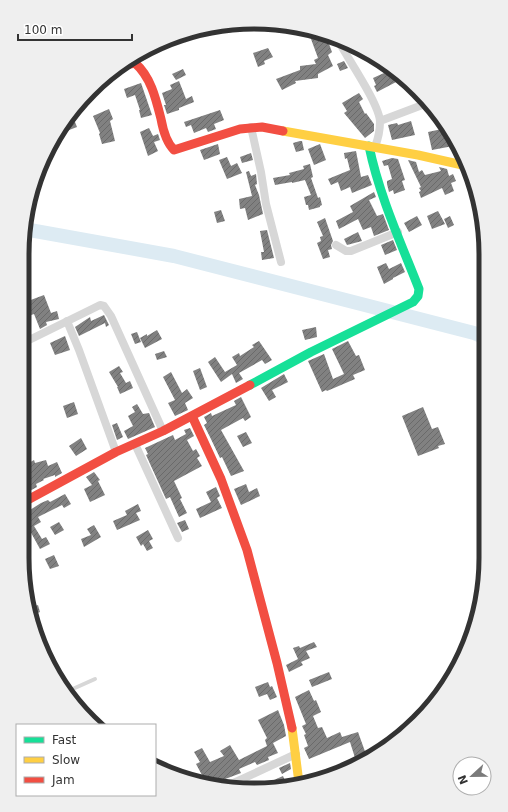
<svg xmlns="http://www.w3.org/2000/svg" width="508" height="812" viewBox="0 0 508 812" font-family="'DejaVu Sans',sans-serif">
	<defs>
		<pattern id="building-hatch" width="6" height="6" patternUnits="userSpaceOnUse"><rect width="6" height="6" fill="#818181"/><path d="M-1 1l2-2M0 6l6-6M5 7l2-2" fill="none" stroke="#6a6a6a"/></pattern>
	</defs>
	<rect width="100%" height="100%" fill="#fff"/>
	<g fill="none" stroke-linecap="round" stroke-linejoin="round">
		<!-- river -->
		<path stroke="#ddebf3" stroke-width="14" d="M 24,229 L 174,256 L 474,333 L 485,338"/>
	</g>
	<!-- building -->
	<path fill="url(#building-hatch)" d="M 323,34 L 326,36 L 332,52 L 328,55 L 333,66 L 318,74 L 318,78 L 295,81 L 296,83 L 282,90 L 276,79 L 300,70 L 300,66 L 316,64 L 314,60 L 318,58 L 311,39 Z
		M 268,48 L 273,57 L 264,61 L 265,64 L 258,67 L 253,53 Z
		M 344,61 L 348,68 L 340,71 L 337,64 Z
		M 183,69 L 186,75 L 176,80 L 172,74 Z
		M 393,69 L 406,83 L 400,86 L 398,81 L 377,92 L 374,86 L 376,85 L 373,78 Z
		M 179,81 L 186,99 L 192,96 L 194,102 L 179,108 L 179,110 L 167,114 L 164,105 L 166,105 L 162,93 L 172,89 L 170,85 Z
		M 141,83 L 152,115 L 141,118 L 139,110 L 140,110 L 135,95 L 127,98 L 124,89 Z
		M 359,93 L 363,99 L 359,102 L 365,114 L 366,113 L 374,124 L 374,131 L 365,138 L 344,113 L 347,111 L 342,103 Z
		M 109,109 L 113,119 L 110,121 L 115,141 L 102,144 L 99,134 L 100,133 L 93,116 Z
		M 220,110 L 224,120 L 214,124 L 216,129 L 208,132 L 206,128 L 194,133 L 191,125 L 186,127 L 184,122 Z
		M 73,117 L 77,127 L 64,132 L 62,127 L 66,120 Z
		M 411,121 L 415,135 L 392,140 L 388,125 L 397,123 L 398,125 Z
		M 442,123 L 452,135 L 453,146 L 432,150 L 428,132 L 442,129 Z
		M 149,128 L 153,136 L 158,134 L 160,140 L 154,142 L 158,151 L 148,156 L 140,132 Z
		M 300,141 L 302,141 L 304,150 L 296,152 L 293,143 Z
		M 218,144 L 220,154 L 204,160 L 200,150 Z
		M 320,144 L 326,160 L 314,165 L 308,149 Z
		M 356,151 L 361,177 L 368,175 L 372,185 L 352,193 L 350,187 L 341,191 L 338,182 L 331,185 L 328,179 L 350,170 L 347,158 L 345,159 L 344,153 Z
		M 251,153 L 253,160 L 242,163 L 240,157 Z
		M 227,157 L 231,166 L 237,163 L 242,173 L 227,179 L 219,160 Z
		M 392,158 L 398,159 L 405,180 L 402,181 L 405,190 L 394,194 L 393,190 L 389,192 L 387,184 L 387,181 L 392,179 L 388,165 L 384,166 L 382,161 Z
		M 408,160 L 416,162 L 419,172 L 422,170 L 425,175 L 441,171 L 439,167 L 447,169 L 449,176 L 453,174 L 456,181 L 451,183 L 454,191 L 445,195 L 442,188 L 421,198 L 419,192 L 421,191 L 419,188 L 421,187 Z
		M 310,164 L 313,177 L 311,178 L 318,198 L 320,197 L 322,205 L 320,206 L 320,207 L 309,210 L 308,205 L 306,205 L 304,197 L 311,195 L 305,180 L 292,183 L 292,182 L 275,185 L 273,178 L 290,175 L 289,173 L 304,169 L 303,166 Z
		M 249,171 L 251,176 L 256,174 L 257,184 L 255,185 L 259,195 L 263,214 L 248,220 L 245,208 L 240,209 L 239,199 L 252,196 L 246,172 Z
		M 374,192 L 376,197 L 369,200 L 377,216 L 383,214 L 389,230 L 374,236 L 371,227 L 363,230 L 358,219 L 339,229 L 336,221 L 353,212 L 350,206 Z
		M 221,210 L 225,221 L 217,223 L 214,212 Z
		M 438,211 L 445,224 L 432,229 L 427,216 Z
		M 417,216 L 422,225 L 409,232 L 404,223 Z
		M 450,216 L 454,225 L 448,228 L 444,219 Z
		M 325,218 L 333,241 L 331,245 L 332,249 L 328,250 L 330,257 L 323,259 L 317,243 L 321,241 L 320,237 L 323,236 L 317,222 Z
		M 267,230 L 274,258 L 262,260 L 261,252 L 264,252 L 260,231 Z
		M 358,232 L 362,241 L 347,245 L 344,239 Z
		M 393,240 L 397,250 L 385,255 L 381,245 Z
		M 386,263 L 389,269 L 401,263 L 405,272 L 393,278 L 393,279 L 384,284 L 377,267 Z
		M 24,291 L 28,301 L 44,295 L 51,313 L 57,311 L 59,319 L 46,322 L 47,325 L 40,329 L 34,314 L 23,318 Z
		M 104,315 L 109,325 L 106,327 L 105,323 L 79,336 L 75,327 L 90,317 L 91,321 Z
		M 316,327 L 317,337 L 305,340 L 302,330 Z
		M 157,330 L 162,339 L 145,348 L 140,338 L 147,334 L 147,336 Z
		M 137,332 L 141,342 L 135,344 L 131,334 Z
		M 65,336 L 70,350 L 55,355 L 50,343 Z
		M 259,341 L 272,360 L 265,364 L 262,360 L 239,373 L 243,379 L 236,383 L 232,374 L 221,382 L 208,362 L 215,357 L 225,372 L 237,365 L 232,357 L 239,353 L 240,356 L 254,347 L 252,345 Z
		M 348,341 L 356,356 L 359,355 L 365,370 L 353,375 L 355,379 L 327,391 L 326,390 L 322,392 L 308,361 L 324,354 L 333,379 L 344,374 L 332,349 Z
		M 23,351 L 30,363 L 23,367 Z
		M 164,351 L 167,357 L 157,360 L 155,354 Z
		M 119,366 L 123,372 L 120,373 L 126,383 L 130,381 L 133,388 L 120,394 L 117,387 L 118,387 L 109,372 Z
		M 200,368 L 207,387 L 200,390 L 193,371 Z
		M 171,372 L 182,393 L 187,389 L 193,398 L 185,403 L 188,410 L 175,416 L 168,403 L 175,400 L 163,377 Z
		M 284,374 L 288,382 L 272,390 L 276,397 L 269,401 L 261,388 Z
		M 241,397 L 251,417 L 245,421 L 243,418 L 221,430 L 244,471 L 231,476 L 222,457 L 220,458 L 210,437 L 204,425 L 207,423 L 204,417 L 211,413 L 212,416 L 236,405 L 234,401 Z
		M 74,402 L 78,414 L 67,418 L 63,406 Z
		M 137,404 L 143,414 L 149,413 L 155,427 L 128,439 L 124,431 L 133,426 L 128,416 L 135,412 L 132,407 Z
		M 423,407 L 432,429 L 438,427 L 445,444 L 438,446 L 439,448 L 418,456 L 402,416 Z
		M 117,423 L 123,437 L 117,440 L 112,425 Z
		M 190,428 L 194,436 L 187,440 L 193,451 L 196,449 L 200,456 L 197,458 L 202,466 L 174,481 L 182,498 L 180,499 L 187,513 L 179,517 L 170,497 L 166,499 L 146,455 L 148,454 L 145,448 L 173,435 L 175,440 L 186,434 L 184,430 Z
		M 246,432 L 252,443 L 243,447 L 237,436 Z
		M 81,438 L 87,449 L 76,456 L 69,446 Z
		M 34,460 L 35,463 L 46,460 L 48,466 L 57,462 L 62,473 L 55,477 L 55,475 L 43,479 L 44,480 L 36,484 L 37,487 L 22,495 L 23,470 L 28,466 L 27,464 Z
		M 94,472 L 100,480 L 98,481 L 105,495 L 90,502 L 84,489 L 92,485 L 86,477 Z
		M 246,484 L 249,492 L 257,488 L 260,496 L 241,505 L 234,489 Z
		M 216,487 L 220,496 L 217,498 L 222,508 L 200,518 L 196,509 L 211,502 L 206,492 Z
		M 65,494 L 71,504 L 64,508 L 62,505 L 38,517 L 41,522 L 34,526 L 42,539 L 46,537 L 50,544 L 40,549 L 29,529 L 22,533 L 22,515 L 41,503 L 48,500 L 50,502 Z
		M 138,504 L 141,511 L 136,513 L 140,520 L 117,530 L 113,521 L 127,515 L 125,511 Z
		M 185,520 L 189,529 L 182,532 L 177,523 Z
		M 59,522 L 64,530 L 55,535 L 50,527 Z
		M 94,525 L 101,537 L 84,547 L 81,539 L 91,535 L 87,529 Z
		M 148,530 L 153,539 L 149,541 L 153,548 L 147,551 L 143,544 L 141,546 L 136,537 Z
		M 54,555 L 59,566 L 50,569 L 45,559 Z
		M 38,605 L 40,612 L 31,616 L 30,608 Z
		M 314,642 L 317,647 L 306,651 L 310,658 L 301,662 L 303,665 L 289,672 L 286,665 L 298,659 L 293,648 L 299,646 L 300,648 Z
		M 329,672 L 332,679 L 312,687 L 309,680 Z
		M 268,682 L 270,687 L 272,686 L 277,697 L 270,700 L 267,694 L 259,697 L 255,687 Z
		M 309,690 L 314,701 L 316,700 L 321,712 L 313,716 L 318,728 L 322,727 L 327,738 L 340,732 L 342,737 L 358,732 L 367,757 L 356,761 L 350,742 L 309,759 L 304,748 L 308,746 L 304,735 L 306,734 L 302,726 L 306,724 L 295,697 Z
		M 278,710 L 284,725 L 286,736 L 273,743 L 278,753 L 268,757 L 269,760 L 257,765 L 255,762 L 239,769 L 241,773 L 220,781 L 222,785 L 192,780 L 202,775 L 196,764 L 200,762 L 194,752 L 202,748 L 210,762 L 224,756 L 220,751 L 230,745 L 239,760 L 267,746 L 265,740 L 267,738 L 258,720 Z
		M 290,763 L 291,769 L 282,774 L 279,768 Z
		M 283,776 L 286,783 L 276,786 L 274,780 Z"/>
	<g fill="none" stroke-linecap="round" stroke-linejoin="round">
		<!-- lane -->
		<path stroke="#d7d7d7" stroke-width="4" d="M 66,692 L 95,679"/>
		<!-- street -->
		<path stroke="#d7d7d7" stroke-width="8" d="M 339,42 C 348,59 380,105 380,122 C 380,131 378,139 375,147
			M 380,121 L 425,104
			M 251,127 L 261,172 L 266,204 L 281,262
			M 336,245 L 346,251 L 351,251 L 398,232
			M 67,321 L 79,350 L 116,452
			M 23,343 L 94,308 L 100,305 L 104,306 L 111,316 L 163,431
			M 135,444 L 178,538
			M 227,786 L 296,754"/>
		<!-- fast -->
		<path stroke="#16e098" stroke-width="9" d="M 250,385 L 311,352 L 413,302 L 418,296 L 419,289 C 401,243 379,195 369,146"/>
		<!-- slow -->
		<path stroke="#ffcf43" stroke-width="9" d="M 283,131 L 418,155 L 467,166
			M 292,728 L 299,783"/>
		<!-- jam -->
		<path stroke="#f24e42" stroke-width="9" d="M 125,65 L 135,63 C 151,77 156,99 161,119 C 163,130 166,142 174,150 L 240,129 L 262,127 L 283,131
			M 192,416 L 221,479 L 247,550 L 277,663 L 292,728
			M 22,503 L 116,452 L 163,431 L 250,385"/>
	</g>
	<!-- crop -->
	<path d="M0 0H508V812H0ZM254 29H254A225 225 0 0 1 479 254V558A225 225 0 0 1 254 783H254A225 225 0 0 1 29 558V254A225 225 0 0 1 254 29Z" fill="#efefef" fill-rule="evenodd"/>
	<path fill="none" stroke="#333" stroke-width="5" d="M254 29H254A225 225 0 0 1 479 254V558A225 225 0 0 1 254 783H254A225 225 0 0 1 29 558V254A225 225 0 0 1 254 29Z"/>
	<!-- legend -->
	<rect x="16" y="724" width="140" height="72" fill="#ffffff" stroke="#adadad"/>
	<rect x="24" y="737" width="20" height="6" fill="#16e098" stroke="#adadad"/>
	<text x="52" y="744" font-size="12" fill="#333333">Fast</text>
	<rect x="24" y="757" width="20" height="6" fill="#ffcf43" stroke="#adadad"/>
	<text x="52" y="764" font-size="12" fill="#333333">Slow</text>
	<rect x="24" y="777" width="20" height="6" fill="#f24e42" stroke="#adadad"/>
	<text x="52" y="784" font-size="12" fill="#333333">Jam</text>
	<!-- north arrow -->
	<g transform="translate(472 776) rotate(248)"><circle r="19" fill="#ffffff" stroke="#adadad"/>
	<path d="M0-3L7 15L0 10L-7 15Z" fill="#7a7a7a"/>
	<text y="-6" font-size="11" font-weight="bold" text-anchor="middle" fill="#333333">N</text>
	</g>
	<!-- scale -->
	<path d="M18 34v6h114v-6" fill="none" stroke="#333333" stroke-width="2"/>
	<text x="24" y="34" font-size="12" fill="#333333" stroke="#ffffff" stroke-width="3" paint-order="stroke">100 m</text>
</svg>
